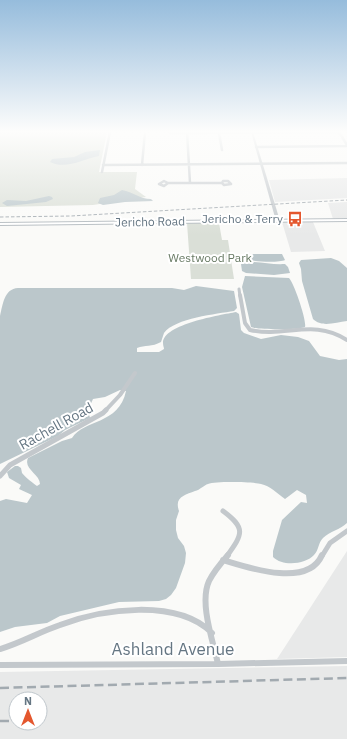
<svg xmlns="http://www.w3.org/2000/svg" width="347" height="739" viewBox="0 0 347 739" font-family="'IBM Plex Sans',sans-serif">
	<rect width="100%" height="100%" fill="#fafaf8"/>
	<!-- built -->
	<path fill="#e8e9e9" fill-rule="evenodd" d="M 347,178 L 347,198 L 275,202 L 269,180 Z
		M 347,202 L 347,219 L 333,219 L 328,203 Z
		M 282,222 L 313,222 L 325,251 L 291,252 Z
		M 347,551 L 347,657 L 277,659 Z
		M 347,666 L 347,739 L 0,739 L 0,672 ZM 16,699 L 40,699 L 40,723 L 16,723 Z"/>
	<!-- green -->
	<path fill="#dadfd7" d="M 0,132 L 107,132 L 99,172 L 137,172 L 135,189 L 146,197 L 93,205 L 0,207 Z
		M 187,223 L 219,223 L 222,240 L 228,240 L 234,279 L 191,279 Z"/>
	<!-- water -->
	<path fill="#bbc7cb" d="M 100,150 L 99,156 C 83,159 66,170 50,162 L 52,159 L 74,157 L 85,152 Z
		M 122,190 C 133,192 140,199 151,199 L 153,201 L 125,202 L 103,205 L 98,203 L 100,198 L 114,195 Z
		M 49,196 L 52,197 L 53,199 L 46,202 L 7,206 L 2,203 L 7,200 L 26,201 Z
		M 254,254 L 282,254 L 285,260 C 279,263 250,262 245,258 L 246,255 Z
		M 331,258 L 339,261 L 347,268 L 347,321 C 336,322 322,328 313,319 L 302,281 L 301,269 L 299,263 L 301,260 Z
		M 244,262 C 258,261 271,265 285,264 L 288,267 L 290,273 L 274,275 L 246,273 L 242,271 L 241,264 Z
		M 245,276 L 289,278 C 294,283 307,321 305,327 C 298,330 258,330 251,327 L 242,287 Z
		M 196,286 L 234,291 L 237,308 L 234,311 C 217,314 175,318 164,333 C 163,336 162,339 161,342 C 152,347 145,345 137,348 L 137,352 L 159,352 L 164,349 C 164,347 163,346 163,343 C 163,324 221,315 236,312 L 239,314 L 241,330 L 244,333 L 261,339 L 281,335 L 298,337 L 309,341 L 320,356 L 339,360 L 347,359 L 347,523 C 340,530 330,531 323,538 C 318,543 319,550 314,555 C 306,564 283,567 273,557 L 273,551 L 282,520 L 301,502 L 307,503 L 306,495 L 297,490 L 285,499 C 277,493 270,486 261,484 C 253,482 216,481 208,484 C 204,485 200,490 195,491 C 185,495 174,497 179,511 L 176,520 L 176,530 L 178,538 L 184,546 L 186,553 L 185,563 L 176,588 L 171,595 L 166,599 L 159,601 L 119,602 L 60,616 L 47,623 L 15,627 L 0,632 L 0,501 L 6,499 L 27,503 L 32,495 L 19,489 L 21,485 L 9,478 L 7,472 L 15,466 L 18,466 L 21,468 L 22,473 C 24,476 34,484 37,486 L 40,484 C 40,474 23,469 28,458 L 62,441 L 72,438 C 84,419 119,425 126,391 L 120,390 L 105,397 L 93,399 L 88,410 L 90,418 L 65,430 L 58,436 L 0,464 L 0,316 C 3,304 4,289 18,288 L 172,288 L 184,290 Z"/>
	<g fill="none" stroke-linecap="round" stroke-linejoin="round">
		<!-- secondary casing -->
		<g stroke="#b3babf" stroke-width="2">
			<path id="secondary" d="M 347,219 L 347,221 L 0,225 L 0,223 Z"/>
		</g>
		<!-- minor-far4 -->
		<path stroke="#c3c8cc" stroke-width="2.5" d="M 187,132 L 190,183
			M 339,132 L 347,145
			M 170,133 L 339,132
			M 219,133 L 222,150
			M 256,147 L 347,146
			M 103,165 L 347,163
			M 142,165 L 145,132
			M 102,172 L 110,132
			M 164,181 L 168,183 L 164,186 L 159,184 Z
			M 223,181 L 228,181 L 231,184 L 224,185 L 222,183 Z
			M 168,183 L 222,183"/>
		<!-- minor-far3 -->
		<path stroke="#c3c8cc" stroke-width="3" d="M 239,289 L 240,296"/>
		<!-- minor-far2 -->
		<path stroke="#c3c8cc" stroke-width="4" d="M 240,295 L 245,323 L 250,330 C 286,338 313,318 347,340
			M 105,411 L 120,395 L 135,373"/>
		<!-- minor-far1 -->
		<path stroke="#c3c8cc" stroke-width="5" d="M 0,476 L 10,465 L 103,413 L 106,410
			M 223,511 C 246,528 243,534 227,556
			M 322,556 L 330,543 L 347,531"/>
		<!-- minor -->
		<path stroke="#c3c8cc" stroke-width="6" d="M 223,560 C 249,568 308,588 322,555
			M 0,649 C 21,643 39,632 60,625 C 102,609 177,598 212,633
			M 218,664 C 213,641 199,603 209,581 C 214,571 221,563 228,555
			M 0,665 L 218,664 L 347,661"/>
		<!-- tertiary -->
		<path fill="#c3c8cc" fill-rule="evenodd" d="M 251,132 L 253,132 L 280,221 L 279,222 L 276,221 Z"/>
		<!-- secondary -->
		<use href="#secondary" fill="#fff" fill-rule="evenodd"/>
		<!-- rail-far1 -->
		<path stroke="#a2aab0" stroke-width="1" stroke-dasharray="3.5 2" stroke-linecap="butt" d="M 0,217 L 71,216 L 347,200"/>
		<!-- rail -->
		<path stroke="#a2aab0" stroke-width="2.5" stroke-dasharray="9 4.5" stroke-linecap="butt" d="M 0,688 L 347,678
			M 0,721 L 16,721"/>
	</g>
	<!-- sky -->
	<linearGradient id="sky" x2="0" y2="1"><stop stop-color="#96bcdc"/><stop offset="0.56" stop-color="#fdfdfc"/><stop offset="1" stop-color="#fdfdfc" stop-opacity="0"/></linearGradient>
	<rect width="347" height="235" fill="url(#sky)"/>
	<!-- icons -->
	<defs>
		<g id="bus-bare" transform="scale(1.2)"><path d="M-5-6H5V4H4V6H2V4H-2V6H-4V4H-5ZM-3.5-4V0h7V-4ZM-3.5 1.2v1.5H-2V1.2ZM2 1.2v1.5H3.5V1.2Z" fill="#e4572e" stroke="#fff" stroke-width="2.5" paint-order="stroke"/></g>
	</defs>
	<g fill-rule="evenodd">
		<use href="#bus-bare" x="295" y="219"/>
	</g>
	<g text-anchor="middle" stroke-width="4" stroke-linejoin="round" paint-order="stroke">
		<!-- far-poi labels -->
		<g font-size="12" fill="#657683" stroke="#fff" text-anchor="end">
			<text x="283" y="223">Jericho &amp; Terry</text>
		</g>
		<!-- far-street labels -->
		<g font-size="12" fill="#657683" stroke="#fff">
			<text transform="translate(150 222) rotate(-1)" y="4">Jericho Road</text>
		</g>
		<!-- far-park labels -->
		<g font-size="12" fill="#687a64" stroke="#fff">
			<text x="210" y="262">Westwood Park</text>
		</g>
		<!-- street labels -->
		<g font-size="14" fill="#657683" stroke="#fff">
			<text transform="translate(56 426) rotate(-29)" y="5">Rachell Road</text>
		</g>
		<!-- near-street labels -->
		<g font-size="17" fill="#657683" stroke="#fff">
			<text x="173" y="655">Ashland Avenue</text>
		</g>
	</g>
	<!-- north arrow -->
	<g transform="translate(28 711)"><circle r="19" fill="#ffffff" stroke="#c1c8cd"/>
	<path d="M0-3L7 15L0 10L-7 15Z" fill="#e4572e"/>
	<text y="-6" font-size="11" font-weight="bold" text-anchor="middle" fill="#657683">N</text>
	</g>
</svg>
